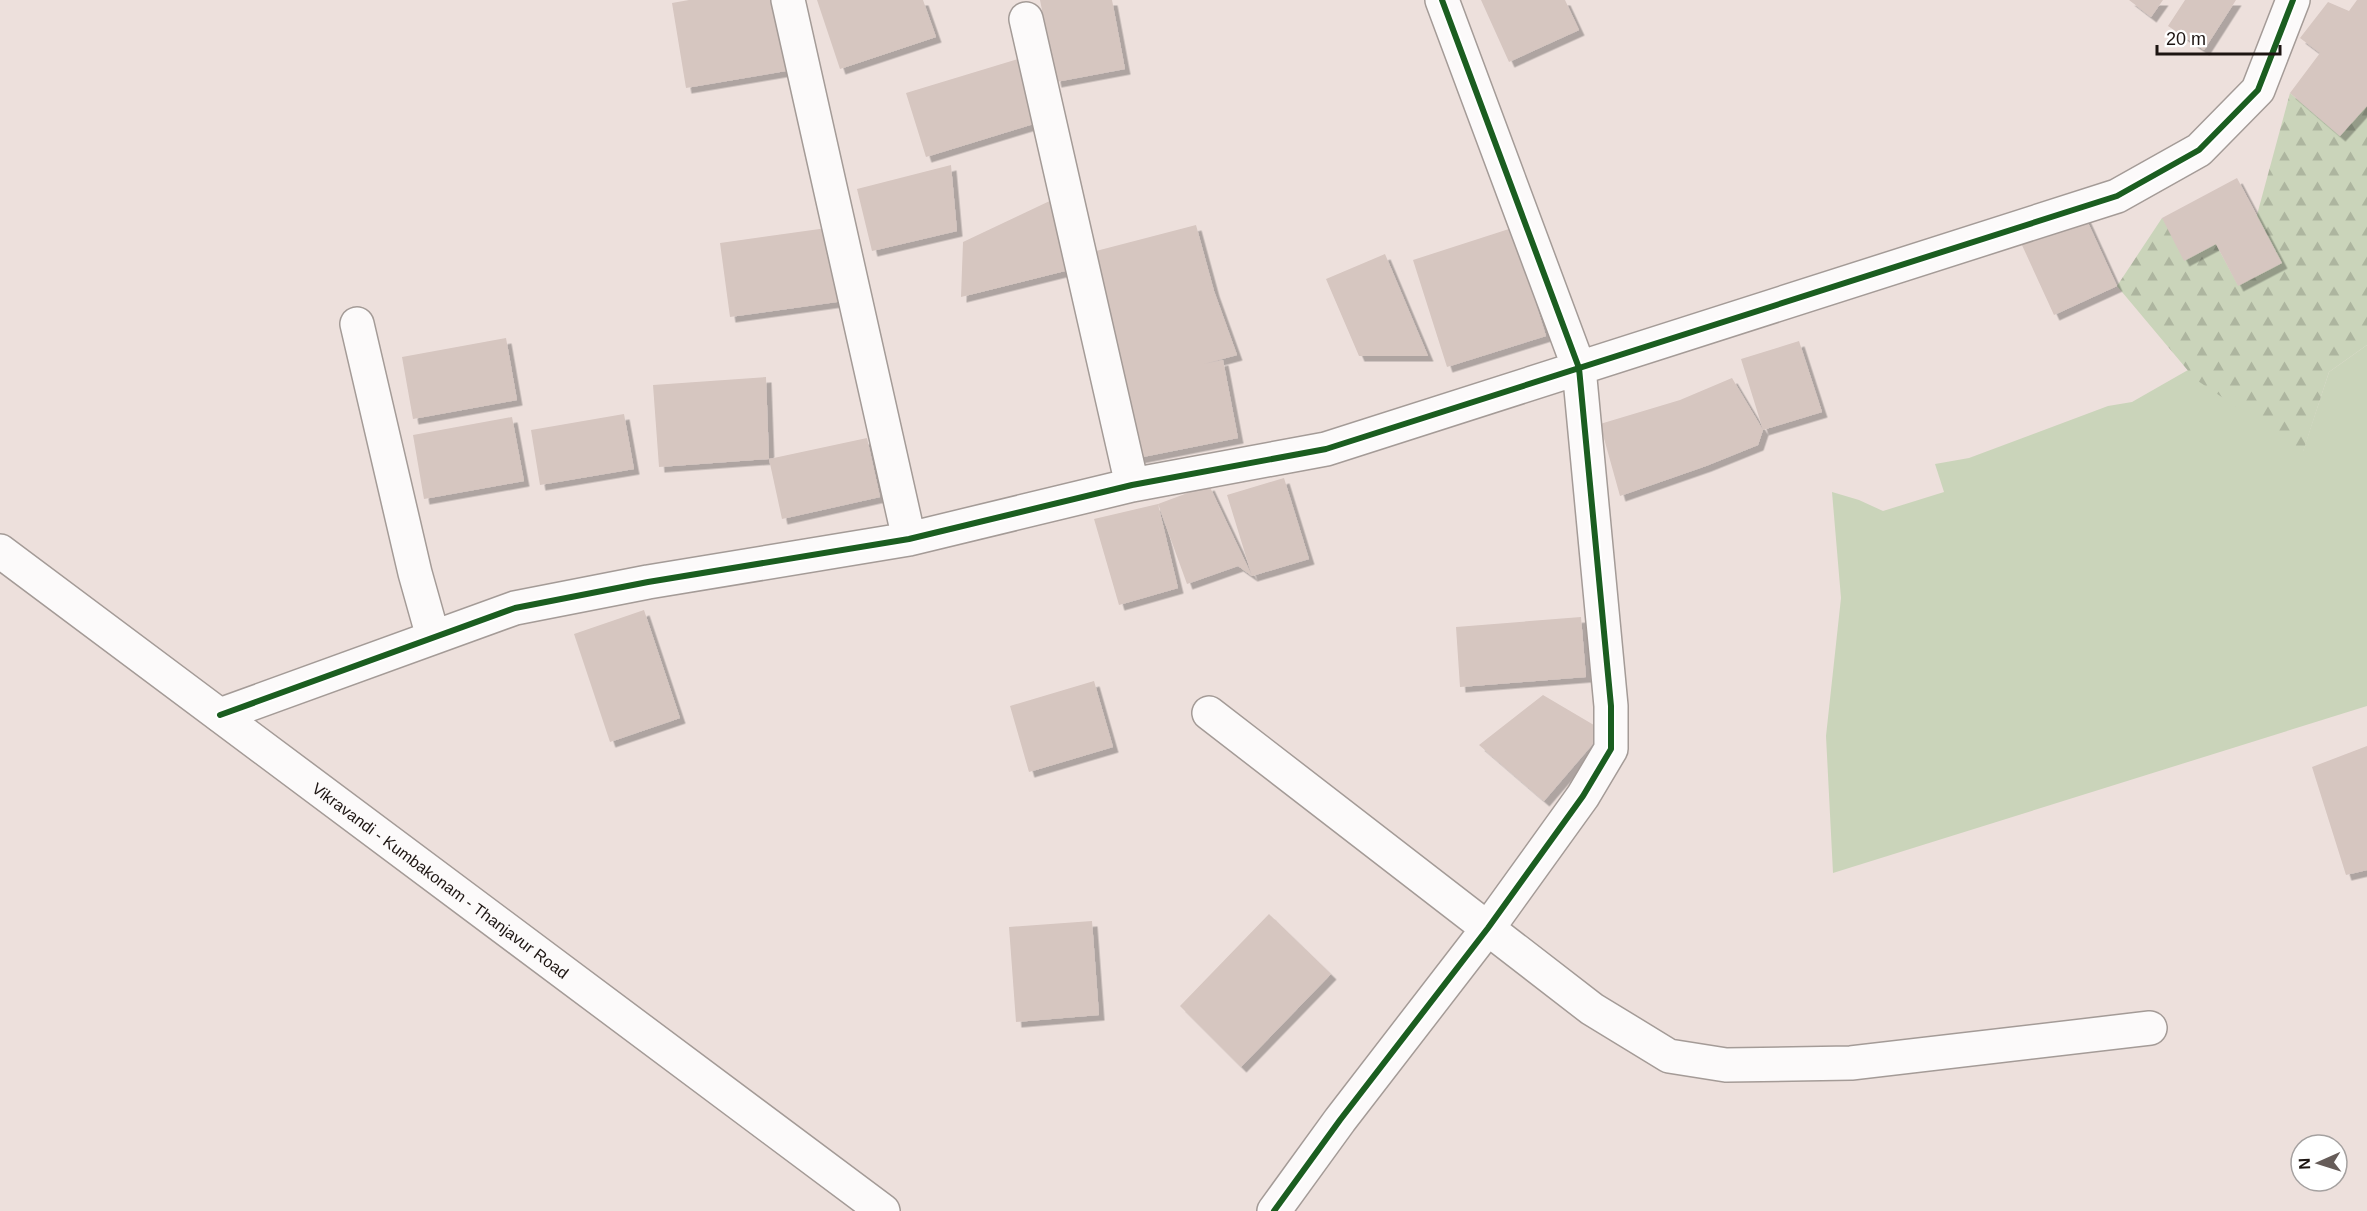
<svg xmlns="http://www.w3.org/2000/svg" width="2367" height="1211" viewBox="0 0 2367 1211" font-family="Arial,sans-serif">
	<defs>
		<pattern id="forest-firs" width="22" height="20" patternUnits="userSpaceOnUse" patternTransform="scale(1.5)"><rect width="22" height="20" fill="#cad4ba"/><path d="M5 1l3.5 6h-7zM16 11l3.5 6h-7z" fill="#adb59f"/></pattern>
		<filter id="shadow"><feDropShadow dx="5.5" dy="5.5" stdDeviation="0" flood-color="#0004"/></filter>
	</defs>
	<rect width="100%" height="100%" fill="#ede0dc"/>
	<!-- grass -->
	<path fill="#cad4ba" d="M 2367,345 L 2367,706 L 1833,873 L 1826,736 L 1841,598 L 1832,492 L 1859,500 L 1883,511 L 1944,492 L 1935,464 L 1969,458 L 2108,406 L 2132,402 L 2188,370 L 2303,451 L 2329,372 Z"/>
	<!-- forest -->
	<path fill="url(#forest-firs)" d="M 2290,93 L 2340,136 L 2367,103 L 2367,345 L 2329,372 L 2303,452 L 2195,379 L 2117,286 L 2162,218 L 2216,244 L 2238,285 Z"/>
	<!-- building -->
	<path fill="#d6c6c0" filter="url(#shadow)" d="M 689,0 L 786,0 L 798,69 L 686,88 L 672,3 Z
		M 817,0 L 923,0 L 936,37 L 840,69 Z
		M 1040,0 L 1112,0 L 1125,69 L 1056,82 Z
		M 1481,0 L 1565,0 L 1579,30 L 1509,62 Z
		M 2129,0 L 2163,0 L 2151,17 Z
		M 2185,0 L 2236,0 L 2204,50 L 2168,26 Z
		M 2357,0 L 2367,0 L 2367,106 L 2340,136 L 2290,93 L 2320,53 L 2300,38 L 2328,2 L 2349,11 Z
		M 1018,59 L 1037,123 L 926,157 L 906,93 Z
		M 951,165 L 957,231 L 872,251 L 857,189 Z
		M 2237,178 L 2282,263 L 2238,286 L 2216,244 L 2184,261 L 2162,218 Z
		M 1056,198 L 1069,270 L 961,297 L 963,242 Z
		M 2084,214 L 2117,286 L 2054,315 L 2021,243 Z
		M 1196,225 L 1214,291 L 1237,355 L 1204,364 L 1223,360 L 1238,438 L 1138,458 L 1106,322 L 1096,251 Z
		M 834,227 L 844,301 L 730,317 L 720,243 Z
		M 1512,228 L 1546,336 L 1447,367 L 1413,260 Z
		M 1385,254 L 1428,356 L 1359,356 L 1326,279 Z
		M 506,338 L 517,400 L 413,419 L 402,357 Z
		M 1799,341 L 1822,412 L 1763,430 L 1758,445 L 1706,466 L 1620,496 L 1600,424 L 1680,400 L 1732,378 L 1763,430 L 1741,359 Z
		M 766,377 L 769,459 L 867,438 L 880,497 L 782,519 L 769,459 L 659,467 L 653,385 Z
		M 624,414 L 634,469 L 540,485 L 531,430 Z
		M 512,417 L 524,481 L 424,499 L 413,435 Z
		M 1284,478 L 1309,559 L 1252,576 L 1238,566 L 1187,584 L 1158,504 L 1209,485 L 1252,576 L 1227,495 Z
		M 1158,504 L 1178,588 L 1119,605 L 1094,519 Z
		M 644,610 L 680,718 L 610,742 L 574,634 Z
		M 1581,617 L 1586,677 L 1460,687 L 1456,627 Z
		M 1094,681 L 1113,747 L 1029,772 L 1010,706 Z
		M 1543,695 L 1604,731 L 1544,801 L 1479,745 Z
		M 2367,746 L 2367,870 L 2346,875 L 2312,767 Z
		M 1269,914 L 1331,974 L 1241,1067 L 1180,1006 Z
		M 1092,921 L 1099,1015 L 1016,1022 L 1009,927 Z"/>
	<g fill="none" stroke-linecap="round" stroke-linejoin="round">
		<!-- street casing -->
		<g stroke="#a49b97" stroke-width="36">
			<path id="street" d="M 788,0 L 909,539
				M 1026,19 L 1132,485
				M 357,324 L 415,573 L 433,637
				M 1209,713 L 1592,1009 L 1669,1056 L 1726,1065 L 1851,1063 L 2150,1028
				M 220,715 L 515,608 L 648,582 L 909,539 L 1132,485 L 1326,449 L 2117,196 L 2199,150 L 2258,90 L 2293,0
				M 1274,1211 L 1340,1120 L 1488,928 L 1583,796 L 1611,749 L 1611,706 L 1579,368 L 1442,0"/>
		</g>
		<!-- primary casing -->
		<g stroke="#a49b97" stroke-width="36">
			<g id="primary">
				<path id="s1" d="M 0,551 L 883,1211"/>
			</g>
		</g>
		<!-- street -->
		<use href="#street" stroke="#fcfafa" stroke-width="33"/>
		<!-- primary -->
		<use href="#primary" stroke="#fcfafa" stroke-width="33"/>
		<!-- cycleway casing -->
		<g stroke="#fff" stroke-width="10">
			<path id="cycleway" d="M 220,715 L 515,608 L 648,582 L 909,539 L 1132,485 L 1326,449 L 2117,196 L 2199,150 L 2258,90 L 2293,0
				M 1274,1211 L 1340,1120 L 1488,928 L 1583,796 L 1611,749 L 1611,706 L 1579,368 L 1442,0"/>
		</g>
		<!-- cycleway -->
		<use href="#cycleway" stroke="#1b5e20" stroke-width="6"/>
	</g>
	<g text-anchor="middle" stroke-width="4.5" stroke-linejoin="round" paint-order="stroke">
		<!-- street labels -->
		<g font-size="16" fill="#1d1512" stroke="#fff">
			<text dy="6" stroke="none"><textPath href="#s1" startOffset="550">Vikravandi - Kumbakonam - Thanjavur Road</textPath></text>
		</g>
	</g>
	<!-- north arrow -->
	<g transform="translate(2319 1163) rotate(267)"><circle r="28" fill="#ffffff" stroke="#a5a1a0" stroke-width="1.5"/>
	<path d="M0-4.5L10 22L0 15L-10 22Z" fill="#665c59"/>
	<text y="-9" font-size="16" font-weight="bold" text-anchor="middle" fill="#1d1512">N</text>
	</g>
	<!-- scale -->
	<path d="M2157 45v9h123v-9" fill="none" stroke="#1d1512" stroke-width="3"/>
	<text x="2166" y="45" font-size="18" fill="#1d1512" stroke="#ffffff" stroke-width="4.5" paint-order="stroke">20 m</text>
</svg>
